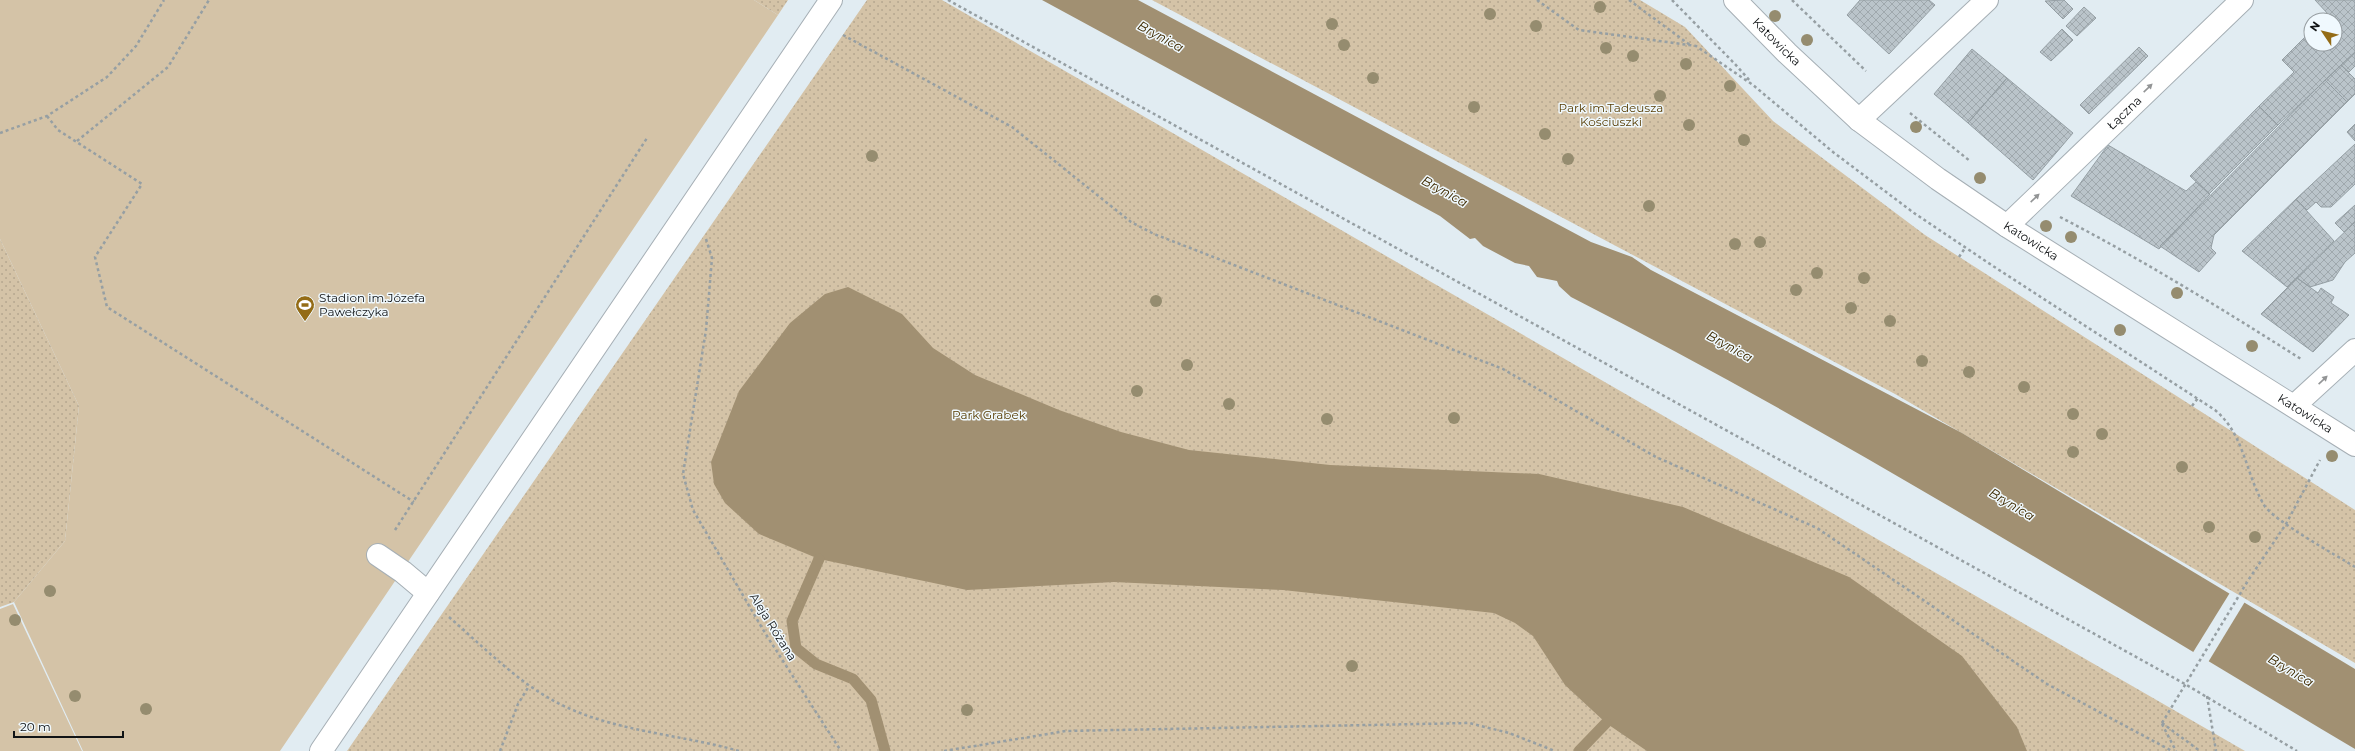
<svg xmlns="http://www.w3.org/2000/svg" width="2355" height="751" viewBox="0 0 2355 751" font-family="Montserrat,sans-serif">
	<defs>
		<pattern id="park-dots" width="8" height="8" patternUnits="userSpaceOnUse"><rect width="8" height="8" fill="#d4c3a7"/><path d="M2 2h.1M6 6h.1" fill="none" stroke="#b5a78f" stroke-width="1.8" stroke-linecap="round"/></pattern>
		<pattern id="building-cross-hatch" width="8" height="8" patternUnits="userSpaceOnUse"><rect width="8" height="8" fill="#bac4ca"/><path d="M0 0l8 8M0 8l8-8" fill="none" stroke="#9fa8ad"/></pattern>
	</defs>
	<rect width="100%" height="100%" fill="#e1ecf2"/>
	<!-- grass -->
	<path fill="#d4c3a7" d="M 0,0 L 754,0 L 778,15 L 280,751 L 83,751 L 14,602 L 65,541 L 79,406 L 0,239 Z
		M 13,604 L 82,751 L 0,751 L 0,609 Z"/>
	<!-- park -->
	<path fill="url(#park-dots)" d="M 754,0 L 788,0 L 778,15 Z
		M 867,0 L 942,0 L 2245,751 L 347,751 Z
		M 1152,0 L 1640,0 L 1685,27 L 1773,121 L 1925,235 L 2355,510 L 2355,663 L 1895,394 Z
		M 0,239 L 79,406 L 65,541 L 14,602 L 0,607 Z"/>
	<!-- water -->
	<path fill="#a19072" d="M 1042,0 L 1138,0 L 1591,242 L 1632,257 L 1651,270 L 1962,433 L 2355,669 L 2355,749 C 2096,595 1840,434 1571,297 L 1559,286 L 1557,281 L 1537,277 L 1529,266 L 1515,263 L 1483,246 L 1475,238 L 1470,239 L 1440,216 Z
		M 848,287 L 902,314 L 933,348 L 975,375 L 1059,410 L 1121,432 L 1189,450 L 1330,465 L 1539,474 L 1683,507 L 1849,577 L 1962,656 L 2017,727 L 2027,751 L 1647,751 L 1606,723 L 1565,685 L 1533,636 L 1515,623 L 1494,613 L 1283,590 L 1114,582 L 967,590 L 819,559 L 759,534 L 725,503 L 714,484 L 711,462 L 739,391 L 790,323 L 825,294 Z"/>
	<!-- pier -->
	<path fill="#e1ecf2" d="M 2231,591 L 2246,600 L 2207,664 L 2192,654 Z"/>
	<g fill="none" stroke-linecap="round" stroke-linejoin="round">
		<!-- stream -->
		<path stroke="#a19072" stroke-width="11" d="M 819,559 L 792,621 L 796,648 L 816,664 L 853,679 L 871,700 L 885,751
			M 1579,751 L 1606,723"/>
	</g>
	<!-- building -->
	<path fill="url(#building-cross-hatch)" stroke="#959fa4" d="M 1860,0 L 1929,0 L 1935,5 L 1889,54 L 1847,15 Z
		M 2064,0 L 2073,9 L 2063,19 L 2045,1 Z
		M 2315,0 L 2355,0 L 2355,52 L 2278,125 L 2259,106 L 2294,72 L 2282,60 L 2311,31 L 2311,44 L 2335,44 L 2335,20 L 2322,20 L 2328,14 Z
		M 2084,7 L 2096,18 L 2077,36 L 2066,26 Z
		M 2062,29 L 2073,40 L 2051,61 L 2040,52 Z
		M 2139,47 L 2148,56 L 2089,114 L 2080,105 Z
		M 1972,49 L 2007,78 L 1968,123 L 1934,94 Z
		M 2355,52 L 2355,66 L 2349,72 L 2341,65 Z
		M 2341,65 L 2355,79 L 2355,94 L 2347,102 L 2325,80 Z
		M 2007,78 L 2073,133 L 2033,180 L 1968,123 Z
		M 2325,80 L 2347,102 L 2214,235 L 2211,248 L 2216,253 L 2199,272 L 2160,246 Z
		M 2259,106 L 2278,125 L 2209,194 L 2190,176 Z
		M 2355,124 L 2355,141 L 2347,132 Z
		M 2355,144 L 2355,184 L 2331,207 L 2321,207 L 2316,202 L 2307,210 L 2296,199 Z
		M 2108,145 L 2186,191 L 2196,182 L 2210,194 L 2159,249 L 2071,196 Z
		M 2296,199 L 2334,241 L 2287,287 L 2242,251 Z
		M 2355,205 L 2355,222 L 2344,232 L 2335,223 Z
		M 2355,222 L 2355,253 L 2345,262 L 2333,280 L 2310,287 L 2297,278 Z
		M 2297,278 L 2318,293 L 2321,288 L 2334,297 L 2331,303 L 2349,315 L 2313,352 L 2261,314 Z"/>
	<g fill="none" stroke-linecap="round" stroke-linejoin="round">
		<!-- minor casing -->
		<g stroke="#a6afb5" stroke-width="24">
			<g id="minor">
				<path id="s1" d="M 1735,0 L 1787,53 L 1859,120 L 1938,179 L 2007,226 L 2355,445"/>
				<path d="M 1859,120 L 1987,0"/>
				<path id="s2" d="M 2007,226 L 2242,0"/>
				<path d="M 2294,406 L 2355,350"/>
				<path d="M 378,555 L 403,572 L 428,593"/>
				<path d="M 321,751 L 831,0"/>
			</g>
		</g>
		<!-- path -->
		<path stroke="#969fa3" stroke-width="2.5" stroke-dasharray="3 3" stroke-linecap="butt" d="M 948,0 L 2185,684 L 2297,751
			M 1537,0 L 1579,30 L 1696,46 L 1753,85 L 1833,152 L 1914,213 L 1993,266 L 2215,410 C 2245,435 2245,473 2264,505 C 2274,521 2336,555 2355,567
			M 1629,0 L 1690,45
			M 1672,0 L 1734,63 L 1751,82
			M 1792,0 L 1866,71
			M 843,35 L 1012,127 L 1131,222 L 1154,234 L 1503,369 L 1656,457 L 1817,528 L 2047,684 L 2172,751
			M 1910,113 L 1970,161
			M 47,116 L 58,130 L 142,184 L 95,257 L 107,307 L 414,502
			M 0,133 L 47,116 L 107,77 L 136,46 L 164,0
			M 77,141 L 168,67 L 209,0
			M 2060,217 C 2143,260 2222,309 2301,359
			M 706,239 L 712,258 L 706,330 L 683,474 L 693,510 L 765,633 L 841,751
			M 1959,257 L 1965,248
			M 2192,406 L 2198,398
			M 395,530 L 647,138
			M 449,617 C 486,649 522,687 566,707 C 620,732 683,735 739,751
			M 2207,696 L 2216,751
			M 2162,723 L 2249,579 L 2286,524 L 2320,460
			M 2162,723 L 2200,751
			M 2162,724 L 2176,751
			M 500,751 L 518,704 L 529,686
			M 944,751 L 1066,731 L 1469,723 L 1509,733 L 1555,751"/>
		<!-- minor -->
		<use href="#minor" stroke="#fff" stroke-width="22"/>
	</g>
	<!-- trees -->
	<g fill="#958c6f">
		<circle cx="1600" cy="7" r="6"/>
		<circle cx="1490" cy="14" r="6"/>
		<circle cx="1775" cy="16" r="6"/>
		<circle cx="1332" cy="24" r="6"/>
		<circle cx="1536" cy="26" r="6"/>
		<circle cx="1807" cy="40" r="6"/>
		<circle cx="1344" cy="45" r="6"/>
		<circle cx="1606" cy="48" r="6"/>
		<circle cx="1633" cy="56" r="6"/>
		<circle cx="1686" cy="64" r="6"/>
		<circle cx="1373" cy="78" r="6"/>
		<circle cx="1730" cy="86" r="6"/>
		<circle cx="1660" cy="96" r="6"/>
		<circle cx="1474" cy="107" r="6"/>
		<circle cx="1689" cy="125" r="6"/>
		<circle cx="1916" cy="127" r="6"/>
		<circle cx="1545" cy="134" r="6"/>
		<circle cx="1744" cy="140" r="6"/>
		<circle cx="872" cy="156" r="6"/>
		<circle cx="1568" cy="159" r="6"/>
		<circle cx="1980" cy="178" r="6"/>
		<circle cx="1649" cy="206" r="6"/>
		<circle cx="2046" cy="226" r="6"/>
		<circle cx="2071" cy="237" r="6"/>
		<circle cx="1760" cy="242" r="6"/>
		<circle cx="1735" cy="244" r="6"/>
		<circle cx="1817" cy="273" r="6"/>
		<circle cx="1864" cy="278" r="6"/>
		<circle cx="1796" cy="290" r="6"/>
		<circle cx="2177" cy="293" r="6"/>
		<circle cx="1156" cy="301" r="6"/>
		<circle cx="1851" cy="308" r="6"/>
		<circle cx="1890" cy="321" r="6"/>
		<circle cx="2120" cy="330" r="6"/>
		<circle cx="2252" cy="346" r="6"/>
		<circle cx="1922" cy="361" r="6"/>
		<circle cx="1187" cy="365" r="6"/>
		<circle cx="1969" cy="372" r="6"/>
		<circle cx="2024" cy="387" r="6"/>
		<circle cx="1137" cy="391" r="6"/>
		<circle cx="1229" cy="404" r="6"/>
		<circle cx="2073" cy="414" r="6"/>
		<circle cx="1454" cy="418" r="6"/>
		<circle cx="1327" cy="419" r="6"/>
		<circle cx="2102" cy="434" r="6"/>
		<circle cx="2073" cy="452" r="6"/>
		<circle cx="2332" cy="456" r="6"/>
		<circle cx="2182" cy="467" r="6"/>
		<circle cx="2209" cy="527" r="6"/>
		<circle cx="2255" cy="537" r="6"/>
		<circle cx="50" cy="591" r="6"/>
		<circle cx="15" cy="620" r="6"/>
		<circle cx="1352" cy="666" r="6"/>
		<circle cx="75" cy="696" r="6"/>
		<circle cx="146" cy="709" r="6"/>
		<circle cx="967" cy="710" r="6"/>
	</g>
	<!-- one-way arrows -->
	<defs><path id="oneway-solid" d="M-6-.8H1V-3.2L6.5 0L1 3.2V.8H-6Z"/></defs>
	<g fill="#939596">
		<use href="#oneway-solid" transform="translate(2148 88) rotate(-44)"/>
		<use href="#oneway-solid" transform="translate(2035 198) rotate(-44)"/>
		<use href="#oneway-solid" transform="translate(2323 380) rotate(-43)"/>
	</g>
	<!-- icons -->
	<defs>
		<g id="stadium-pin" transform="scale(1)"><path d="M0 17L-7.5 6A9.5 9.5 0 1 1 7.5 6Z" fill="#946c16" stroke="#f0f9fe"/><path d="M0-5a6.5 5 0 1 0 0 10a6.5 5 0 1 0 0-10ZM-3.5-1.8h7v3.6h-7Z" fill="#fff"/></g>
	</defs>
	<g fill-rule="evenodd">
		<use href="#stadium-pin" x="305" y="305"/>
	</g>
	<g text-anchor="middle" stroke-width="3" stroke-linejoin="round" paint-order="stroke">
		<!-- street labels -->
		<g font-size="12" fill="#101315" stroke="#f0f9fe">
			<text dy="4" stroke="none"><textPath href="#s1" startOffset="59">Katowicka</textPath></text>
			<text dy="4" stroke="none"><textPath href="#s2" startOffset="163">Łączna</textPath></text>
			<text dy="4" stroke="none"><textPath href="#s1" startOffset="383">Katowicka</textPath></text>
			<text dy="4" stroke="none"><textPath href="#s1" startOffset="707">Katowicka</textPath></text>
			<text transform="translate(773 627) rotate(58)" y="4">Aleja Różana</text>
		</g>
		<!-- park labels -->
		<g font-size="12" fill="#573d03" stroke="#f0f9fe">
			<text x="1611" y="112">Park im.Tadeusza<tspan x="1611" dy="14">Kościuszki</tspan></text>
			<text x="989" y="419">Park Grabek</text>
		</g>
		<!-- poi labels -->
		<g font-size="12" fill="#101315" stroke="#f0f9fe" text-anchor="start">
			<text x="319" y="302">Stadion im.Józefa<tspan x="319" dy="14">Pawełczyka</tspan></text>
		</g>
		<!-- water labels -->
		<g font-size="13" font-style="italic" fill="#3e2a01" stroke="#f0f9fe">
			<text transform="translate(1161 36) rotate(29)" y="5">Brynica</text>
			<text transform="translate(1445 191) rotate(29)" y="5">Brynica</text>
			<text transform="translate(1730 346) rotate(29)" y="5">Brynica</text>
			<text transform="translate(2012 504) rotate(31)" y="5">Brynica</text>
			<text transform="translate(2291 670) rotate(31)" y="5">Brynica</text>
		</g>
	</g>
	<!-- north arrow -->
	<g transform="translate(2323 32) rotate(305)"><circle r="19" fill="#f0f9fe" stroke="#969da1"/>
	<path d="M0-3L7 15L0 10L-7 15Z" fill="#946c16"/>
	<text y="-6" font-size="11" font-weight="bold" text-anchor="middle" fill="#101315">N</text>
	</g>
	<!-- scale -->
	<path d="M14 731v6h109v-6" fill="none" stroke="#101315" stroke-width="2"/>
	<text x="20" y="731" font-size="12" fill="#101315" stroke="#f0f9fe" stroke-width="3" paint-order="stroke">20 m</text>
</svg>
